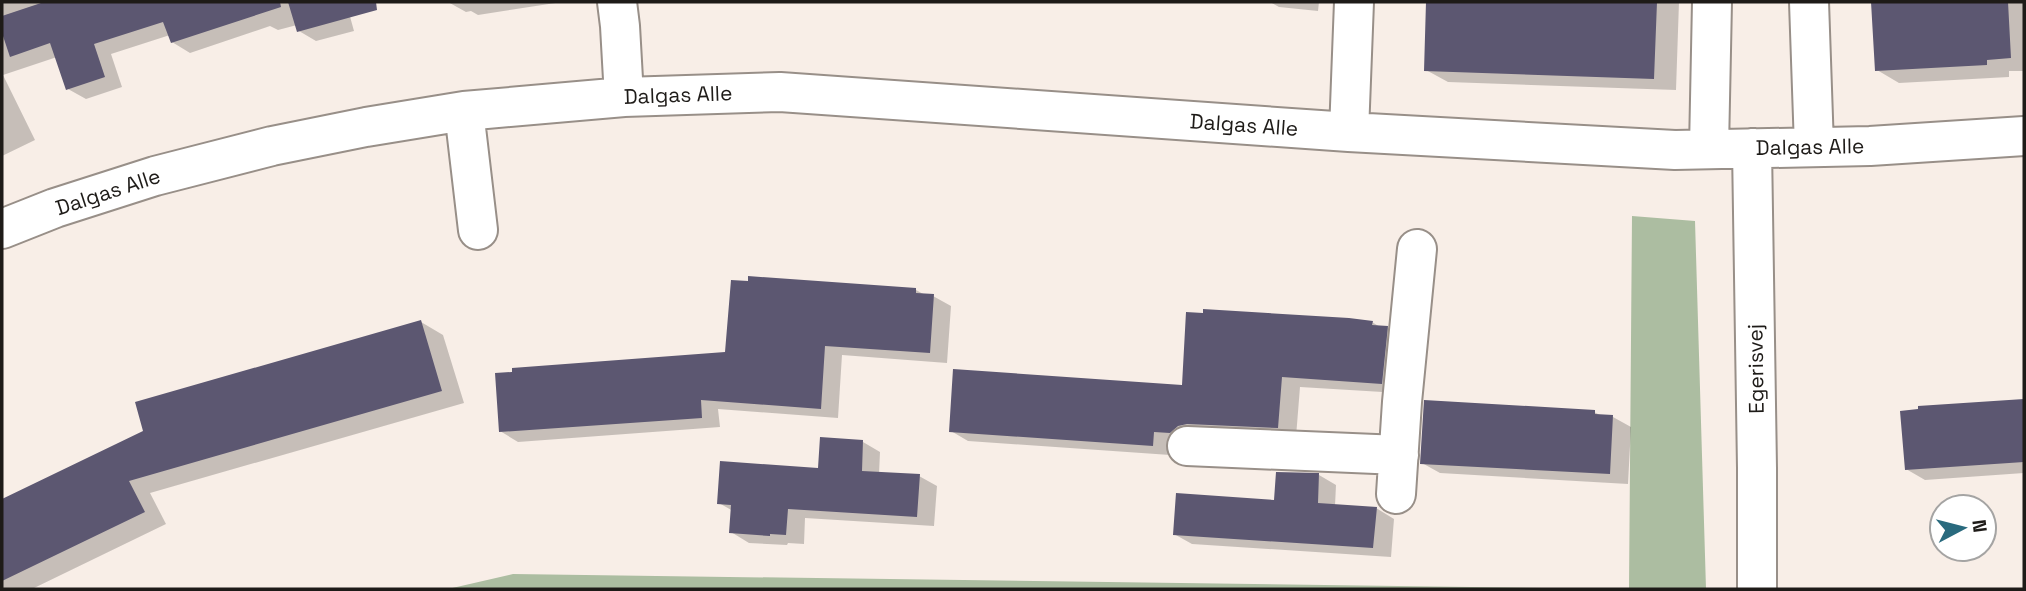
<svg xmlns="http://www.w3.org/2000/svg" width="2026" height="591" viewBox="0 0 2026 591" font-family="'Space Grotesk',sans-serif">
	<rect width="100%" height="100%" fill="#f8eee7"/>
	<!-- forest -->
	<path fill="#acbda1" d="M 1632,216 L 1695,221 L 1706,589 L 1629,589 Z
		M 513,574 L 1620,589 L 448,589 Z"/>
	<!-- shadow -->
	<path fill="#0003" d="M 2,2 L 43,2 L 43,4 L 50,2 L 346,2 L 354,31 L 316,41 L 299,31 L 297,25 L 278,30 L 270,26 L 190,53 L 172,42 L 170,35 L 111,54 L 122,87 L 86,99 L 68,89 L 57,57 L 3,75 L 35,140 L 2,156 Z
		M 448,2 L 562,2 L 478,15 L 471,11 L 466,12 Z
		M 1270,2 L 1319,2 L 1318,11 L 1279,7 Z
		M 1428,2 L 1679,2 L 1676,90 L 1448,82 L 1426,70 Z
		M 1873,2 L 2024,2 L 2024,71 L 2009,71 L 2009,77 L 1899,83 L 1877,70 Z
		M 916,290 L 925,295 L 933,296 L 951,306 L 947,363 L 842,355 L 838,418 L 718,409 L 720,427 L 518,442 L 500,431 Z
		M 421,322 L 443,335 L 464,403 L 150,493 L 166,524 L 32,589 L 2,589 L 2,501 L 145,432 Z
		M 1372,322 L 1380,327 L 1387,327 L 1405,338 L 1399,393 L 1300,387 L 1296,437 L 1171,441 L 1170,455 L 968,441 L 951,431 L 1183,387 Z
		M 2024,400 L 2024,473 L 1925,480 L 1906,469 L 1920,408 Z
		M 1594,412 L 1602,416 L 1613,417 L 1631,427 L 1628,484 L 1440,473 L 1422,463 Z
		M 863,442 L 880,452 L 879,474 L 919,476 L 937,486 L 934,526 L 805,518 L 804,544 L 788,543 L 787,545 L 749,543 L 731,532 L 733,511 L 719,503 L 820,470 Z
		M 1319,475 L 1336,485 L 1335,506 L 1376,508 L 1394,519 L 1391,557 L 1192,544 L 1174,534 L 1275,502 Z"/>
	<!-- building -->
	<path fill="#5c5771" d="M 44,2 L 280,2 L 281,7 L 171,43 L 163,22 L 94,44 L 105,77 L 66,90 L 50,43 L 10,57 L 2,33 L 2,16 Z
		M 288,2 L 376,2 L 377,10 L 297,32 Z
		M 1426,2 L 1657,2 L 1654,79 L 1424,71 Z
		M 1871,2 L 2008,2 L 2011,58 L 1987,60 L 1987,65 L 1875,71 Z
		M 748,276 L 916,288 L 916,293 L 934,294 L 930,353 L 825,346 L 821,409 L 701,400 L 702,418 L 499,432 L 495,373 L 512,372 L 512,368 L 725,352 L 731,280 L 748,281 Z
		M 1203,309 L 1349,318 L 1373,321 L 1372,325 L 1388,326 L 1382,384 L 1282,377 L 1278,428 L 1187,424 L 1178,426 L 1170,433 L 1154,432 L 1153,446 L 949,432 L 953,369 L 1182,385 L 1186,312 L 1203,313 Z
		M 421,320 L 442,391 L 129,481 L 145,512 L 2,581 L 2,499 L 143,431 L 135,402 Z
		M 2024,399 L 2024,462 L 1905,470 L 1900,411 L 1918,409 L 1918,406 Z
		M 1424,400 L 1595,410 L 1595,414 L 1613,415 L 1610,474 L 1420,464 Z
		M 820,437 L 863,440 L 862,471 L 920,474 L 917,517 L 788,509 L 786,535 L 770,534 L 770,536 L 729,533 L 731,505 L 717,504 L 720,461 L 818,468 Z
		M 1276,472 L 1319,473 L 1318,503 L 1377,507 L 1373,548 L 1173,535 L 1176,493 L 1274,500 Z"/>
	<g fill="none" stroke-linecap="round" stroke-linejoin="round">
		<!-- minor casing -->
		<g stroke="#988f88" stroke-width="42">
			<path id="minor" d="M 617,2 L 620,26 L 624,97
				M 1809,2 L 1814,147
				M 464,111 L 478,230
				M 1349,132 L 1354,2
				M 1709,148 L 1712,2
				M 1752,148 L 1757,468 L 1757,589
				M 2,229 L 55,208 L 155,176 L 272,146 L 366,127 L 464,111 L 624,97 L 780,92 L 1349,132 L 1675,150 L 1870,146 L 2024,136
				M 1187,446 L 1399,455
				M 1396,494 L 1402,402 L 1417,249"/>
		</g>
		<!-- minor -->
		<use href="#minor" stroke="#fff" stroke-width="38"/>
	</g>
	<g text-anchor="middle" stroke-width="7" stroke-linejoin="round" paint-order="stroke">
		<!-- street labels -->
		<g font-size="21" fill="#1e1b18" stroke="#fff">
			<text transform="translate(678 95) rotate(-2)" y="7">Dalgas Alle</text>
			<text transform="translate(1244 125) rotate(4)" y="7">Dalgas Alle</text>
			<text transform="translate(1810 147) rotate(-1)" y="7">Dalgas Alle</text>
			<text transform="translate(108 192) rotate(-18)" y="7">Dalgas Alle</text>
			<text transform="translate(1756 369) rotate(-91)" y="7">Egerisvej</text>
		</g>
	</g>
	<!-- border -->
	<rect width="2026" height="591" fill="none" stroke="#1e1b18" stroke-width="7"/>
	<!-- north arrow -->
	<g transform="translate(1963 528) rotate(83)"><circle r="33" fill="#ffffff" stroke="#a5a4a3" stroke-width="2"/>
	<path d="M0-5L12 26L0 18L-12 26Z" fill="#296a7e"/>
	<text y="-10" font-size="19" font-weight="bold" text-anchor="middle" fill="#1e1b18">N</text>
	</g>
</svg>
